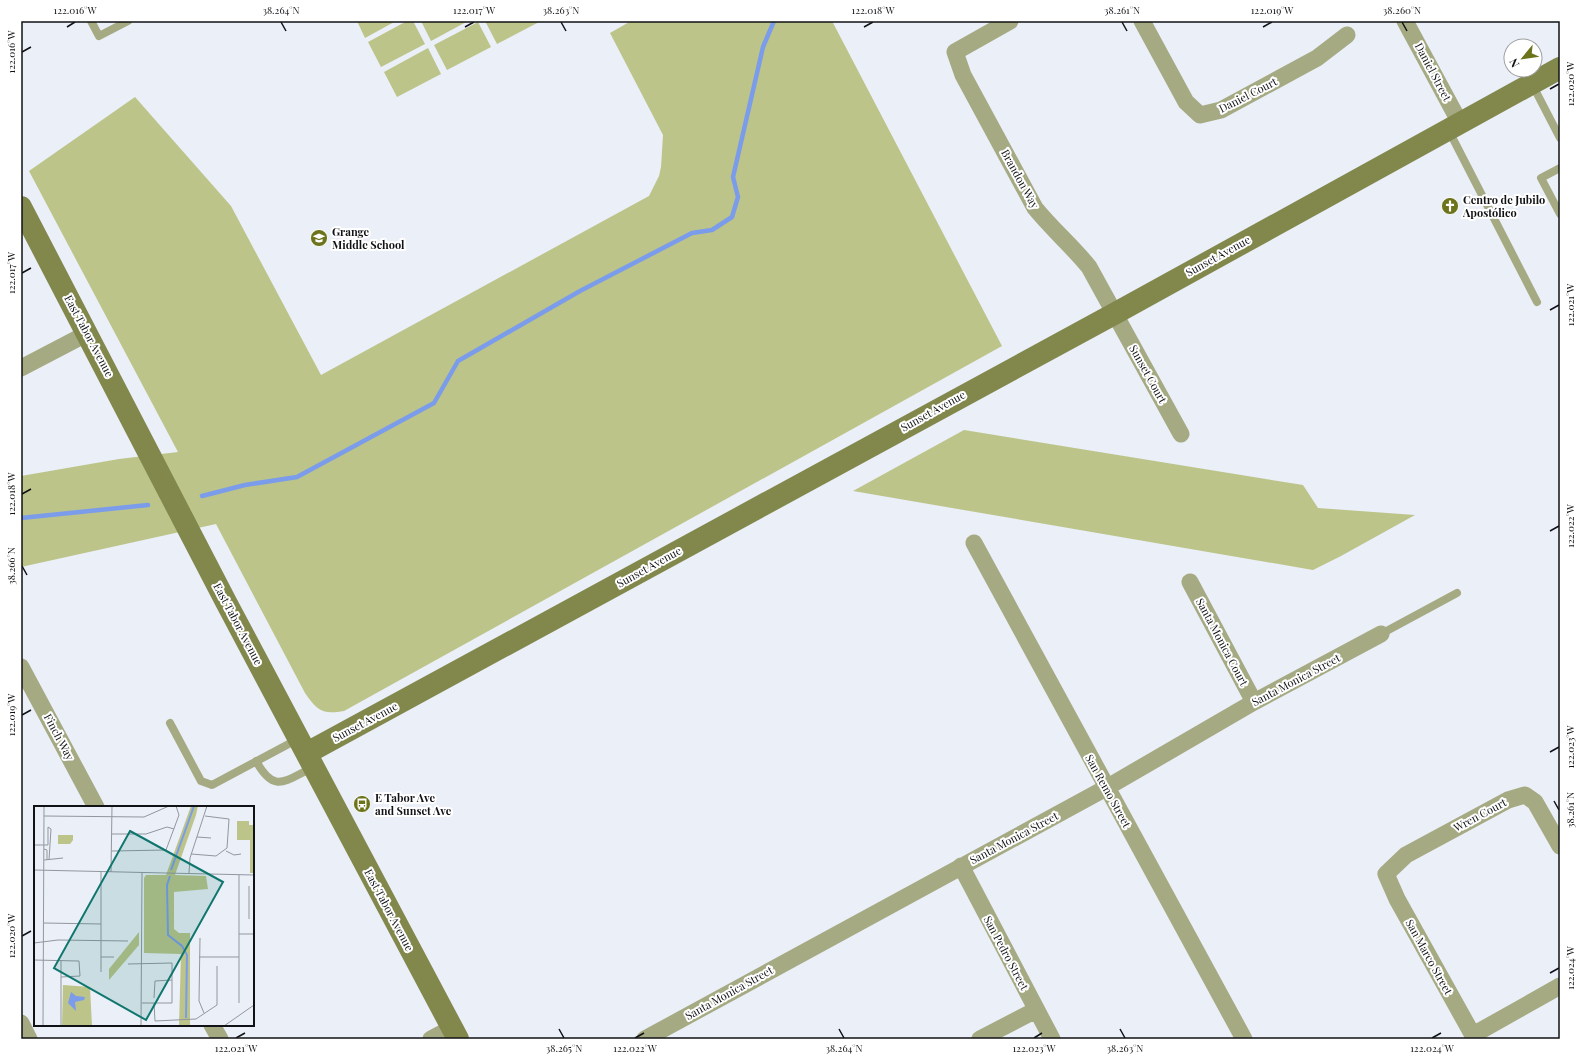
<svg xmlns="http://www.w3.org/2000/svg" width="1581" height="1060" viewBox="0 0 1581 1060" font-family="'Playfair Display',serif">
	<rect width="100%" height="100%" fill="#eaeff8"/>
	<!-- green -->
	<path fill="#bcc489" d="M 357,21 L 396,21 L 365,38 Z
		M 407,21 L 413,21 L 425,44 L 381,67 L 368,42 Z
		M 421,21 L 468,21 L 431,41 Z
		M 485,21 L 541,21 L 497,44 Z
		M 631,21 L 832,21 L 1002,346 L 344,711 C 322,715 317,710 305,693 L 216,524 L 21,567 L 21,476 L 119,459 L 178,452 L 29,171 L 135,97 L 231,206 L 321,375 L 649,196 L 659,176 L 661,167 L 663,135 L 610,33 Z
		M 478,22 L 491,47 L 447,70 L 434,45 Z
		M 428,48 L 441,74 L 397,97 L 384,72 Z
		M 964,430 L 1303,485 L 1318,508 L 1415,515 L 1341,556 L 1313,570 L 853,491 Z"/>
	<g fill="none" stroke-linecap="round" stroke-linejoin="round">
		<!-- stream -->
		<path stroke="#7b9ceb" stroke-width="4.5" d="M 202,496 L 245,485 L 297,477 L 434,403 L 458,361 L 580,291 L 692,233 L 712,230 L 732,217 L 738,197 L 733,177 L 763,47 L 774,21
			M 21,518 L 148,505"/>
		<!-- service -->
		<path stroke="#a5aa83" stroke-width="8" d="M 91,21 L 99,36 L 128,21
			M 1532,84 L 1560,138
			M 1449,131 L 1537,302
			M 1560,168 L 1541,178 L 1560,214
			M 1381,634 L 1457,593
			M 170,723 L 201,781 L 212,785 L 298,739
			M 256,761 C 275,795 285,780 314,767"/>
		<!-- minor -->
		<path stroke="#a5aa83" stroke-width="17" d="M 1010,21 L 955,52 L 963,75 L 1035,208 C 1052,229 1072,246 1089,267 L 1181,434
			M 1142,21 L 1186,102 L 1200,115 L 1221,110 L 1317,58 L 1347,35
			M 1405,21 L 1460,123
			M 21,368 L 88,333
			M 974,543 L 1244,1039
			M 1190,582 L 1254,702
			M 21,667 L 96,807
			M 961,866 L 1052,1039
			M 21,1023 L 29,1039
			M 212,1025 L 220,1039
			M 1473,1035 L 1560,986
			M 431,1039 L 452,1028
			M 645,1039 L 1106,788 L 1254,702 L 1381,634
			M 980,1039 L 1036,1010
			M 1475,1039 L 1397,899 L 1386,874 L 1406,855 L 1508,800 L 1525,795 L 1535,802 L 1560,846"/>
		<!-- secondary -->
		<path stroke="#82884c" stroke-width="22" d="M 21,207 L 226,602 L 458,1039
			M 307,753 L 1114,314 L 1560,68"/>
	</g>
	<!-- ticks -->
	<path fill="none" stroke="#111215" stroke-width="1.5" d="M 281,22 L 286,31M 561,22 L 566,31M 1122,22 L 1127,31M 1402,22 L 1407,31M 67,27 L 75,22M 465,27 L 474,22M 864,27 L 873,22M 1263,27 L 1272,22M 22,52 L 31,47M 1550,89 L 1559,84M 22,273 L 31,268M 1550,310 L 1559,305M 22,494 L 31,489M 1550,531 L 1559,526M 22,566 L 27,575M 22,715 L 31,710M 1550,752 L 1559,747M 1554,801 L 1559,810M 22,936 L 31,931M 1550,973 L 1559,968M 559,1029 L 564,1038M 839,1029 L 844,1038M 1120,1029 L 1125,1038M 236,1038 L 245,1033M 635,1038 L 644,1033M 1034,1038 L 1042,1033M 1432,1038 L 1441,1033"/>
	<!-- icons -->
	<defs>
		<g id="church-disc" transform="scale(0.9)"><circle r="9.5" fill="#6c731b" stroke="#fff"/><path d="M-1.2-6h2.4v3.5h3.3v2.4h-3.3V6h-2.4V-.1h-3.3v-2.4h3.3Z" fill="#fff"/></g>
		<g id="school-disc" transform="scale(0.9)"><circle r="9.5" fill="#6c731b" stroke="#fff"/><path d="M0-5L7-2L0 1L-7-2ZM-4 1L0 2.5L4 1V4Q0 6-4 4Z" fill="#fff"/></g>
		<g id="bus-disc" transform="scale(0.9)"><circle r="9.5" fill="#6c731b" stroke="#fff"/><path d="M-5-6H5V4H4V6H2V4H-2V6H-4V4H-5ZM-3.5-4V0h7V-4ZM-3.5 1.2v1.5H-2V1.2ZM2 1.2v1.5H3.5V1.2Z" fill="#fff"/></g>
	</defs>
	<g fill-rule="evenodd">
		<use href="#church-disc" x="1450" y="206"/>
		<use href="#school-disc" x="319" y="238"/>
		<use href="#bus-disc" x="362" y="804"/>
	</g>
	<g text-anchor="middle" stroke-width="4" stroke-linejoin="round" paint-order="stroke">
		<!-- street labels -->
		<g font-size="11" fill="#111215" stroke="#fff">
			<text transform="translate(1433 72) rotate(62)" y="4">Daniel Street</text>
			<text transform="translate(1248 95) rotate(-27)" y="4">Daniel Court</text>
			<text transform="translate(1020 179) rotate(61)" y="4">Brandon Way</text>
			<text transform="translate(1218 256) rotate(-29)" y="4">Sunset Avenue</text>
			<text transform="translate(89 336) rotate(62)" y="4">East Tabor Avenue</text>
			<text transform="translate(1148 374) rotate(61)" y="4">Sunset Court</text>
			<text transform="translate(933 411) rotate(-29)" y="4">Sunset Avenue</text>
			<text transform="translate(649 567) rotate(-29)" y="4">Sunset Avenue</text>
			<text transform="translate(238 624) rotate(62)" y="4">East Tabor Avenue</text>
			<text transform="translate(1222 642) rotate(62)" y="4">Santa Monica Court</text>
			<text transform="translate(1296 680) rotate(-28)" y="4">Santa Monica Street</text>
			<text transform="translate(365 722) rotate(-28)" y="4">Sunset Avenue</text>
			<text transform="translate(59 737) rotate(62)" y="4">Finch Way</text>
			<text transform="translate(1108 791) rotate(61)" y="4">San Remo Street</text>
			<text transform="translate(1480 815) rotate(-28)" y="4">Wren Court</text>
			<text transform="translate(1014 838) rotate(-28)" y="4">Santa Monica Street</text>
			<text transform="translate(389 910) rotate(62)" y="4">East Tabor Avenue</text>
			<text transform="translate(1006 953) rotate(62)" y="4">San Pedro Street</text>
			<text transform="translate(1429 957) rotate(61)" y="4">San Marco Street</text>
			<text transform="translate(729 993) rotate(-29)" y="4">Santa Monica Street</text>
		</g>
		<!-- poi labels -->
		<g font-size="11" font-weight="bold" fill="#111215" stroke="#fff" text-anchor="start">
			<text x="1463" y="204">Centro de Jubilo<tspan x="1463" dy="13">Apostólico</tspan></text>
			<text x="332" y="236">Grange<tspan x="332" dy="13">Middle School</tspan></text>
			<text x="375" y="802">E Tabor Ave<tspan x="375" dy="13">and Sunset Ave</tspan></text>
		</g>
	</g>
	<!-- overview -->
	<g transform="translate(34 806)">
		<rect width="220" height="220" fill="#eaeff8"/>
		<path d="M 157,0 L 164,0 L 162,9 L 141,69 L 172,70 L 174,83 L 140,86 L 140,123 L 145,127 L 156,127 L 156,220 L 145,220 L 147,148 L 110,147 L 110,72 L 112,69 L 132,69 ZM 203,15 L 215,15 L 215,19 L 220,19 L 220,67 L 216,67 L 216,34 L 203,34 ZM 24,29 L 39,29 L 39,34 L 36,38 L 24,38 ZM 105,126 L 105,139 L 75,174 L 75,163 ZM 29,179 L 56,181 L 58,220 L 28,220 Z" fill="#bcc489"/>
		<path d="M 37,186 L 42,190 L 51,191 L 50,194 L 41,196 L 42,205 L 34,197 Z" fill="#7b9ceb"/>
		<path fill="none" stroke="#7b9ceb" stroke-width="2" d="M 137,64 L 160,0M 136,70 L 133,79 L 134,129 L 148,140 L 153,149 L 152,212"/>
		<path fill="none" stroke="#93979d" stroke-width="1" d="M 10,10 L 110,11 L 135,0M 14,21 L 17,23 L 15,54M 78,28 L 112,28 L 133,21 L 140,23M 163,31 L 177,32M 0,39 L 14,39 L 14,21M 10,43 L 13,44 L 13,54M 78,45 L 132,44 L 145,9 L 142,0M 192,45 L 200,49 L 207,48M 157,48 L 182,50 L 193,42 L 195,13 L 171,10M 10,54 L 29,52M 0,64 L 220,69M 77,66 L 78,0M 155,67 L 156,52 L 173,0M 205,69 L 205,197M 215,113 L 215,80M 10,117 L 67,118M 205,128 L 220,128M 166,132 L 165,195 L 170,207M 0,137 L 24,134 L 94,135M 67,151 L 80,151M 165,151 L 205,151M 0,154 L 45,155 L 46,170 L 27,171M 94,158 L 138,157 L 138,197 L 108,197M 67,166 L 67,66M 120,192 L 121,175 L 138,174M 120,197 L 121,215 L 162,213 L 183,199 L 183,160M 9,220 L 10,0M 27,220 L 27,154M 107,220 L 108,66M 190,220 L 220,199"/>
		<path fill="#0f766e" fill-opacity="0.15" stroke="#0f766e" stroke-width="2" d="M 96,25 L 189,76 L 112,214 L 20,162 Z"/>
		<rect width="220" height="220" fill="none" stroke="#111215" stroke-width="2"/>
	</g>
	<!-- border -->
	<rect width="1581" height="1060" fill="none" stroke="#ffffff" stroke-width="44"/>
	<!-- north arrow -->
	<g transform="translate(1523 58) rotate(241)"><circle r="19" fill="#ffffff" stroke="#a0a0a1"/>
	<path d="M0-3L7 15L0 10L-7 15Z" fill="#6c731b"/>
	<text y="-6" font-size="11" font-weight="bold" text-anchor="middle" fill="#111215">N</text>
	</g>
	<rect x="22" y="22" width="1537" height="1016" fill="none" stroke="#111215" stroke-width="1.5"/>
	<g font-size="10" text-anchor="middle" fill="#111215">
		<text x="75" y="14">122.016°W</text>
		<text x="281" y="14">38.264°N</text>
		<text x="474" y="14">122.017°W</text>
		<text x="561" y="14">38.263°N</text>
		<text x="873" y="14">122.018°W</text>
		<text x="1122" y="14">38.261°N</text>
		<text x="1272" y="14">122.019°W</text>
		<text x="1402" y="14">38.260°N</text>
		<text transform="translate(11 52) rotate(-90)" y="4">122.016°W</text>
		<text transform="translate(1570 84) rotate(-90)" y="4">122.020°W</text>
		<text transform="translate(11 273) rotate(-90)" y="4">122.017°W</text>
		<text transform="translate(1570 305) rotate(-90)" y="4">122.021°W</text>
		<text transform="translate(11 494) rotate(-90)" y="4">122.018°W</text>
		<text transform="translate(1570 526) rotate(-90)" y="4">122.022°W</text>
		<text transform="translate(11 566) rotate(-90)" y="4">38.266°N</text>
		<text transform="translate(11 715) rotate(-90)" y="4">122.019°W</text>
		<text transform="translate(1570 747) rotate(-90)" y="4">122.023°W</text>
		<text transform="translate(1570 810) rotate(-90)" y="4">38.261°N</text>
		<text transform="translate(11 936) rotate(-90)" y="4">122.020°W</text>
		<text transform="translate(1570 968) rotate(-90)" y="4">122.024°W</text>
		<text x="236" y="1052">122.021°W</text>
		<text x="564" y="1052">38.265°N</text>
		<text x="635" y="1052">122.022°W</text>
		<text x="844" y="1052">38.264°N</text>
		<text x="1034" y="1052">122.023°W</text>
		<text x="1125" y="1052">38.263°N</text>
		<text x="1432" y="1052">122.024°W</text>
	</g>
</svg>
